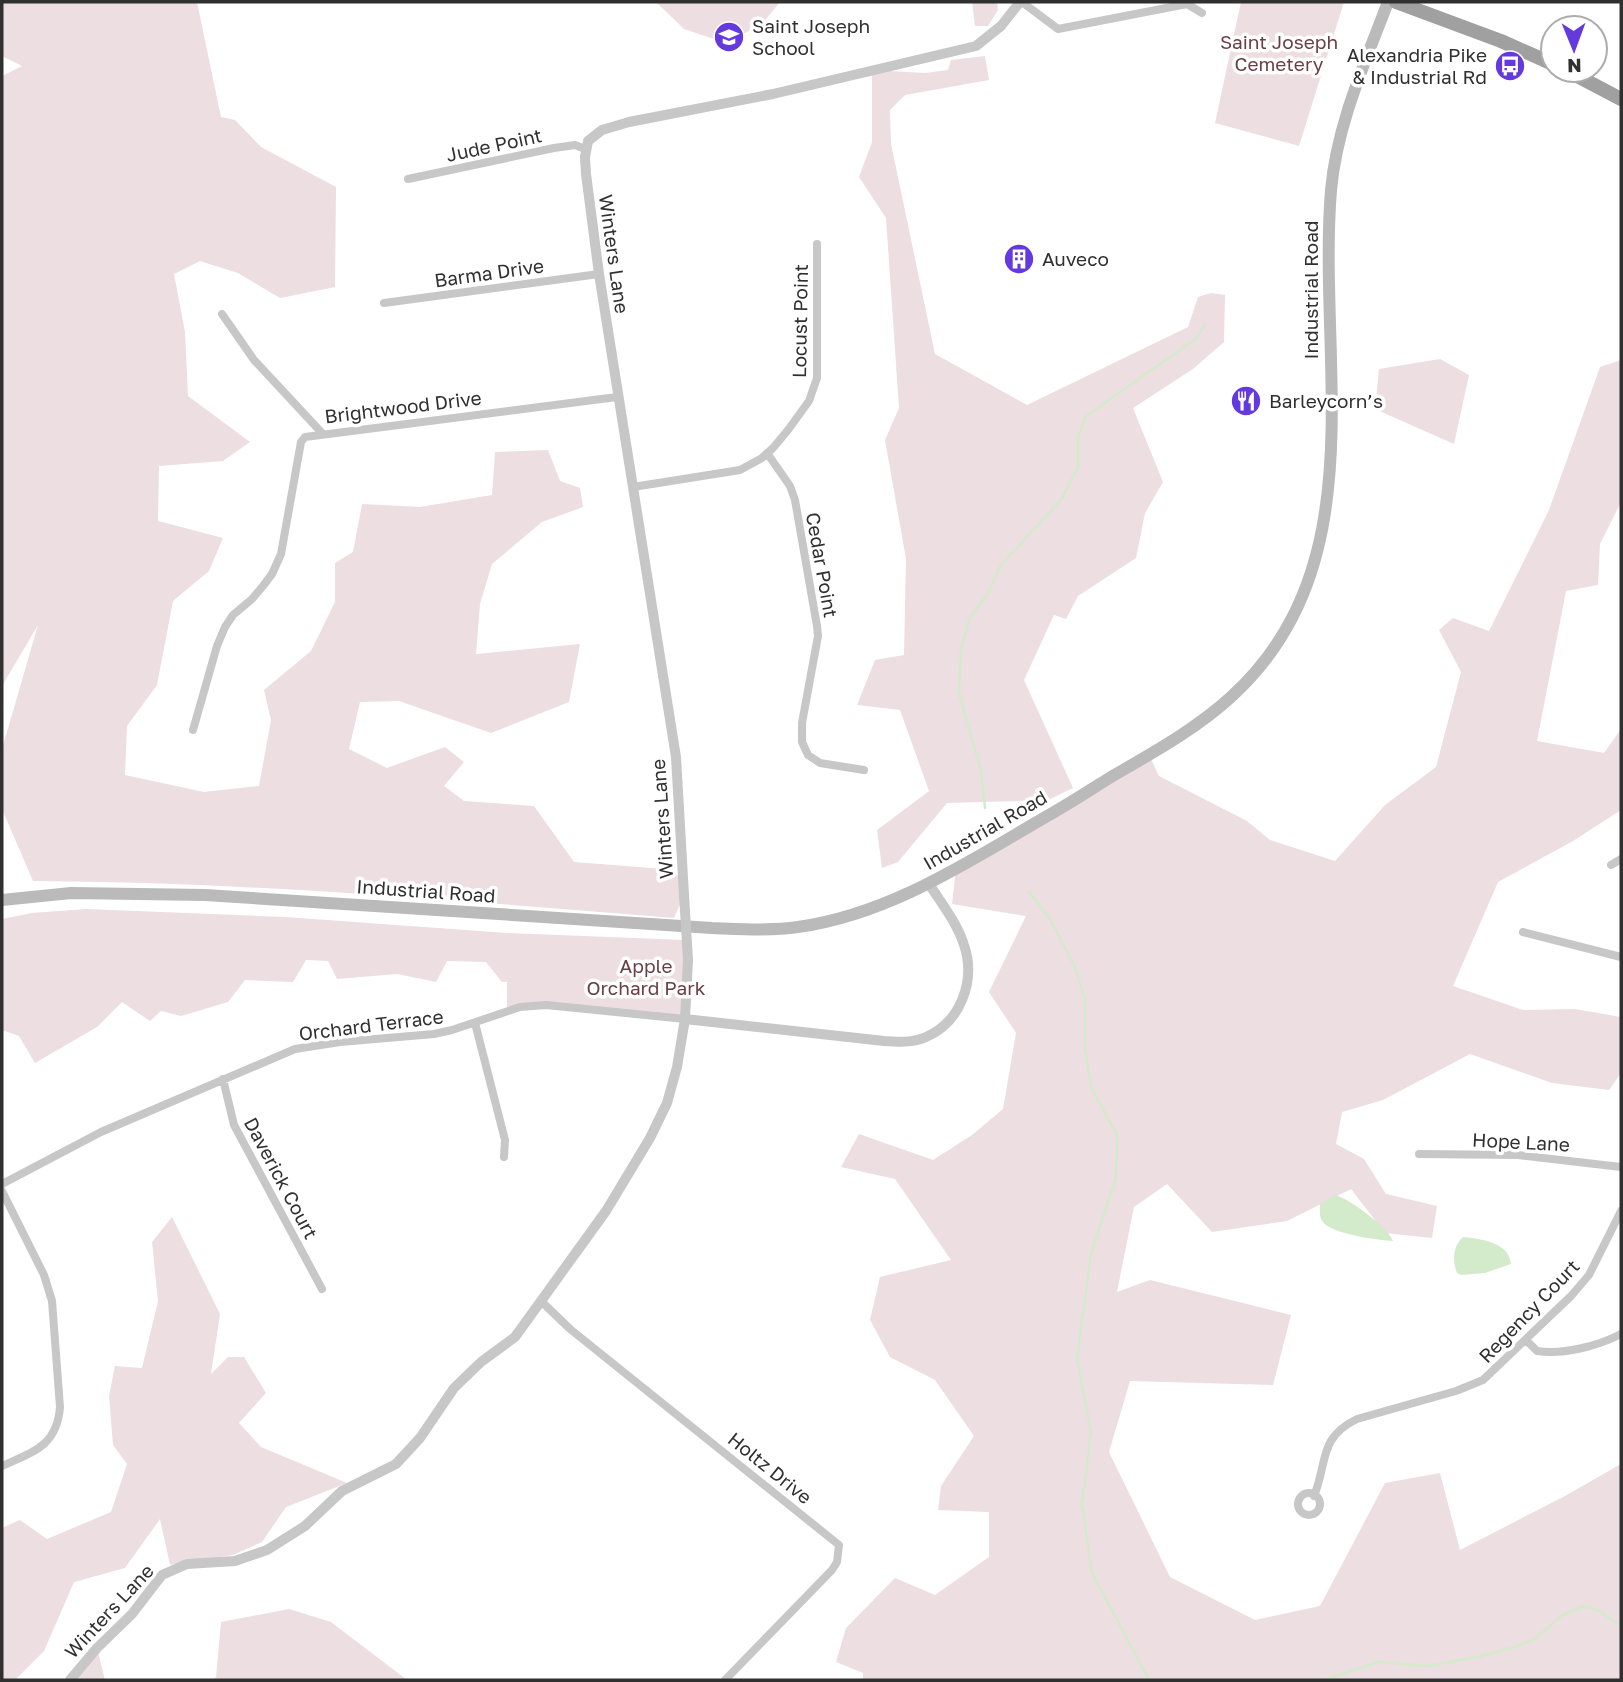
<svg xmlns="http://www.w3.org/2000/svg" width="1623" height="1682" viewBox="0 0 1623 1682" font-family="'Golos Text',sans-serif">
	<rect width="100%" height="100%" fill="#fff"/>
	<!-- green -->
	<path fill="#ecdee1" d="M 2,2 L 197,2 L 221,117 L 235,120 L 261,147 L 336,187 L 335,287 L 280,298 L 238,273 L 200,261 L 174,274 L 185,332 L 188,396 L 250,442 L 223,461 L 159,466 L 158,521 L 223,538 L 209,571 L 173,601 L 157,685 L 127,726 L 125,775 L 204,792 L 259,786 L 271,720 L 264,690 L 311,651 L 335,602 L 335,563 L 353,552 L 362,504 L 420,507 L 492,495 L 495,452 L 548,450 L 560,481 L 580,488 L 583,507 L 542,522 L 492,564 L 480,604 L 476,654 L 580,644 L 569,702 L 491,733 L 399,701 L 360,702 L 349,749 L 387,768 L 445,747 L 464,762 L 444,786 L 464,801 L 534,806 L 574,862 L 664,869 L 683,878 L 684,895 L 674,918 C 461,901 247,882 33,881 L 2,809 L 2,749 L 38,625 L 2,686 L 2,76 L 22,66 L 2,56 Z
		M 656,2 L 780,2 L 762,24 L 726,43 L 684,29 Z
		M 972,2 L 997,2 L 998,10 L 988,26 L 975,26 Z
		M 1241,2 L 1344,2 L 1299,146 L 1215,123 Z
		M 985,56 L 989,80 L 905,95 L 890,110 L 891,144 L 935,354 L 1027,405 L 1188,327 L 1198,297 L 1211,293 L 1225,295 L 1224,342 L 1193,369 L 1133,408 L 1163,482 L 1145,513 L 1136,558 L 1078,596 L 1066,619 L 1054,615 L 1024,680 L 1073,788 L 1048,800 L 947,803 L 898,862 L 882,868 L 877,830 L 929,791 L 900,710 L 857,705 L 875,660 L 904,655 L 906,559 L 885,440 L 899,408 L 886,218 L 859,177 L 872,142 L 872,70 L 925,73 L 948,70 L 951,60 Z
		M 1440,359 L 1469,375 L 1454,444 L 1375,409 L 1379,369 Z
		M 1621,360 L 1621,502 L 1600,544 L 1598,585 L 1566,591 L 1537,741 L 1604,753 L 1621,729 L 1621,810 L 1573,841 L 1498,882 L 1453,986 L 1523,1010 L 1575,1009 L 1621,1017 L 1621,1073 L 1609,1090 L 1552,1083 L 1470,1054 L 1383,1100 L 1342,1112 L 1336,1144 L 1364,1159 L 1386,1194 L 1437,1206 L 1432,1238 L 1385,1233 L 1351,1189 L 1287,1221 L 1212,1232 L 1167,1184 L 1134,1207 L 1117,1292 L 1150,1280 L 1291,1315 L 1273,1385 L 1130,1381 L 1109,1452 L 1170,1577 L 1255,1620 L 1320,1606 L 1385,1483 L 1440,1473 L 1460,1550 L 1565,1496 L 1621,1464 L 1621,1680 L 863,1680 L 863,1673 L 836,1662 L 846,1628 L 895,1578 L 935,1595 L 989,1557 L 989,1512 L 938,1510 L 941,1486 L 974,1436 L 935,1380 L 890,1357 L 870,1320 L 880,1277 L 951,1260 L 895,1179 L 841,1167 L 859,1134 L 933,1160 L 972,1135 L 1003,1109 L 1016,1033 L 989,992 L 1026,916 L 952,904 L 956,869 L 1149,755 L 1159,776 L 1247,821 L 1270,840 L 1335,861 L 1385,805 L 1436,767 L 1461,672 L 1439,630 L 1453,618 L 1489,631 L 1549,510 L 1600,367 Z
		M 86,909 L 285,917 L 507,933 L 684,940 L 685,1019 L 560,1005 L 507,1011 L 507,982 L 502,982 L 486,962 L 447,961 L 436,982 L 397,974 L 337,979 L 328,961 L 306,960 L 293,982 L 245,980 L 228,1002 L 181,1016 L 161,1011 L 150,1021 L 122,1002 L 97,1027 L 35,1063 L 19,1036 L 2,1030 L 2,919 L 32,913 Z
		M 172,1217 L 220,1314 L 211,1374 L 228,1357 L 244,1357 L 266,1393 L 239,1423 L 261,1447 L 347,1483 L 286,1507 L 262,1542 L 233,1555 L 170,1565 L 160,1519 L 125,1568 L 74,1582 L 44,1651 L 15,1680 L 2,1680 L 2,1528 L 20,1520 L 47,1539 L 111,1512 L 127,1464 L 113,1445 L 109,1396 L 115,1366 L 142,1368 L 158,1301 L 152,1242 Z
		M 289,1609 L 331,1622 L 407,1680 L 213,1680 L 216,1677 L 221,1622 Z
		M 97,1648 L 105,1680 L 70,1680 Z"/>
	<!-- water -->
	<path fill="#d4ebcb" d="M 1335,1195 C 1350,1199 1389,1228 1393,1241 C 1378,1240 1330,1234 1322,1221 C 1319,1216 1320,1209 1320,1204 Z
		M 1463,1237 C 1481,1239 1509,1242 1511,1264 L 1485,1273 L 1461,1275 L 1457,1273 C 1452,1261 1453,1246 1463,1237 Z"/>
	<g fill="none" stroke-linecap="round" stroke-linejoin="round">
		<!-- stream -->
		<path stroke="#d4ebcb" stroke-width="2.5" d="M 985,808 L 981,771 L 959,694 L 961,649 L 970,617 L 987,595 L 1001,565 L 1061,500 L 1078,467 L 1078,437 L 1086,416 L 1197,338 L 1205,324
			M 1029,892 L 1050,919 L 1075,967 L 1085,1000 L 1085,1051 L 1092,1089 L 1117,1135 L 1116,1177 L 1091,1254 L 1077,1358 L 1091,1432 L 1082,1504 L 1092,1573 L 1149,1680
			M 1323,1680 L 1378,1662 L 1428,1666 L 1477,1657 L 1515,1647 L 1534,1639 L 1563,1615 L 1581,1607 L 1589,1607 L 1599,1611 L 1621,1626"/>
		<!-- minor -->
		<path stroke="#c7c7c7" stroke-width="8" d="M 1022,2 L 1058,29 L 1187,4 L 1202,13
			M 408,179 L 554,148 L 575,145 L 585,149
			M 384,303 L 599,274
			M 222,314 L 254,360 L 322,433
			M 767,453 L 790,486 L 795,500 L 817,626 L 818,636 L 802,723 L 802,742 L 808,755 L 820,763 L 864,770
			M 633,487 L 740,470 L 762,458 L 773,448 L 788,430 L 809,401 L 817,378 L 817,244
			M 193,730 L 217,646 L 225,627 L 233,615 L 252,599 L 263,586 L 272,574 L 281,554 L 301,442 L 305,437 L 617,397
			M 1611,865 L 1621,859
			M 1523,932 L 1621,957
			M 475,1023 L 505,1140 L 504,1157
			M 223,1079 L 234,1125 L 322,1289
			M 1419,1154 L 1518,1155 L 1621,1167
			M 2,1184 L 101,1132 L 295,1049 L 340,1042 L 434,1034 L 452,1030 L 520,1007 L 546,1005 L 685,1019
			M 2,1191 L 44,1275 L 52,1301 L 60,1407 C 57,1446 33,1452 2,1466
			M 541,1301 L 570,1329 L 839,1545 L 837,1562 L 832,1570 L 725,1680
			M 1526,1340 L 1537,1351 C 1563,1355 1598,1346 1621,1334
			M1298 1504a11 11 0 1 1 22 0a11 11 0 1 1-22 0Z
			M 1314,1496 C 1328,1462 1318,1438 1357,1419 L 1456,1391 L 1483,1380 L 1571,1296 L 1589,1275 L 1621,1211"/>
		<!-- tertiary -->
		<path stroke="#c7c7c7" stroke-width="10" d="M 684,895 L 676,757 L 599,274 L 586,174 L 585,157 L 588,141 L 602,130 L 629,122 L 773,94 L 976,46 L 1001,26 L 1020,2
			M 685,1019 L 884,1041 C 898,1042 913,1043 926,1037 C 961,1022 976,980 964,945 C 957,923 942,904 929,884
			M 70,1680 L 97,1648 L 132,1614 L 162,1575 L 187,1564 L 235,1561 L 267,1550 L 305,1526 L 342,1491 L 396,1464 L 420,1438 L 454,1388 L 481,1362 L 515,1337 L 606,1211 L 650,1138 L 667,1103 L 677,1067 L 685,1019 L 688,960"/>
		<!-- secondary -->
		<path stroke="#bababa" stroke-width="12" d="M 2,900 L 71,893 L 205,895 L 712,928 C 740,929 770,931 798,927 C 891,914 969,861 1049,815 C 1070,803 1090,790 1111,777 C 1152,753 1196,729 1231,697 C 1377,564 1317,363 1331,190 C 1337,124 1365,63 1388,2"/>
		<!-- trunk -->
		<path stroke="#a0a0a0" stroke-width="14" d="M 1396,2 L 1501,41 L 1553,64
			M 1566,70 L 1621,99"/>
		<!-- tertiary-bridge -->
		<path stroke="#c7c7c7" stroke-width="10" d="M 684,895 L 688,960"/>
	</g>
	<!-- icons -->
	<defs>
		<g id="school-disc" transform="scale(1.575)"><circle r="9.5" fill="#643ade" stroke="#fff"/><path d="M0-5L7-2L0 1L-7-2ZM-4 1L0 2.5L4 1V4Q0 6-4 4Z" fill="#fff"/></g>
		<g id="bus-disc" transform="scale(1.575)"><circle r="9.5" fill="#643ade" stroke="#fff"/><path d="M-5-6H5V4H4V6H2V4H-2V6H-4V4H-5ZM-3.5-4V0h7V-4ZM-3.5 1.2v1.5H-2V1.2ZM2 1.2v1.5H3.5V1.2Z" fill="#fff"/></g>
		<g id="building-disc" transform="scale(1.575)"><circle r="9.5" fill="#643ade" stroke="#fff"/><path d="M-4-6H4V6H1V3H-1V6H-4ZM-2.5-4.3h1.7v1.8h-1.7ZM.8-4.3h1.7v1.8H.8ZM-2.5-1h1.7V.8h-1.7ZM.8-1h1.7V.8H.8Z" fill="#fff"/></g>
		<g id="restaurant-disc" transform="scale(1.575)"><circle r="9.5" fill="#643ade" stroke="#fff"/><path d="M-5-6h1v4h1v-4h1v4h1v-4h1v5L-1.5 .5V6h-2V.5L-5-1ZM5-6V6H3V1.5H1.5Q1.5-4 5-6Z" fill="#fff"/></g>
	</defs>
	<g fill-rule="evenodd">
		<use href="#school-disc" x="729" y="37"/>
		<use href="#bus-disc" x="1510" y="66"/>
		<use href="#building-disc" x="1019" y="259"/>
		<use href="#restaurant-disc" x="1246" y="401"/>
	</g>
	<g text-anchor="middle" stroke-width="7" stroke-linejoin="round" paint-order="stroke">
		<!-- poi labels -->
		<g font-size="19" fill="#303030" stroke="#fff" text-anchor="start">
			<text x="752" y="33">Saint Joseph<tspan x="752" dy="22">School</tspan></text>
			<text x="1487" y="62" text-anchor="end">Alexandria Pike<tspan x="1487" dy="22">&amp; Industrial Rd</tspan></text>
			<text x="1042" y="266">Auveco</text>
			<text x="1269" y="408">Barleycorn’s</text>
		</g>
		<!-- park labels -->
		<g font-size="19" fill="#6a3e45" stroke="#fff">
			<text x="1279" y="49">Saint Joseph<tspan x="1279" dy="22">Cemetery</tspan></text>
			<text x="646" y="973">Apple<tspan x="646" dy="22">Orchard Park</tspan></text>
		</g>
		<!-- street labels -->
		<g font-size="19" fill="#303030" stroke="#fff">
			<text transform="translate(494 145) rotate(-12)" y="7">Jude Point</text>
			<text transform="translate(614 254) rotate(82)" y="7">Winters Lane</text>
			<text transform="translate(489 273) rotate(-8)" y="7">Barma Drive</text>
			<text transform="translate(1311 290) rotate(-90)" y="7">Industrial Road</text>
			<text transform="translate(800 321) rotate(-89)" y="7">Locust Point</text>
			<text transform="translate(403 407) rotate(-7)" y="7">Brightwood Drive</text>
			<text transform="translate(822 565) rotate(80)" y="7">Cedar Point</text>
			<text transform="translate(662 819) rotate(-94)" y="7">Winters Lane</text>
			<text transform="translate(985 830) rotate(-30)" y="7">Industrial Road</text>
			<text transform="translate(426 891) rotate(4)" y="7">Industrial Road</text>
			<text transform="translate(371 1025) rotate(-7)" y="7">Orchard Terrace</text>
			<text transform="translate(1521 1142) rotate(3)" y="7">Hope Lane</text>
			<text transform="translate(281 1178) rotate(62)" y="7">Daverick Court</text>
			<text transform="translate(1529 1311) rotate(-46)" y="7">Regency Court</text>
			<text transform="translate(770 1468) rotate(39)" y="7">Holtz Drive</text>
			<text transform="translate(109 1611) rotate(-47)" y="7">Winters Lane</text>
		</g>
	</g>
	<!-- border -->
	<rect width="1623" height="1682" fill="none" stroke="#303030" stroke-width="7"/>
	<!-- north arrow -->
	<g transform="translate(1574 49) rotate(179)"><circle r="33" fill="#ffffff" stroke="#acacac" stroke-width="2"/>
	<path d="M0-5L12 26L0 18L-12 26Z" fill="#643ade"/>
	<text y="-10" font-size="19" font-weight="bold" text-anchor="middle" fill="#303030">N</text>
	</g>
</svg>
